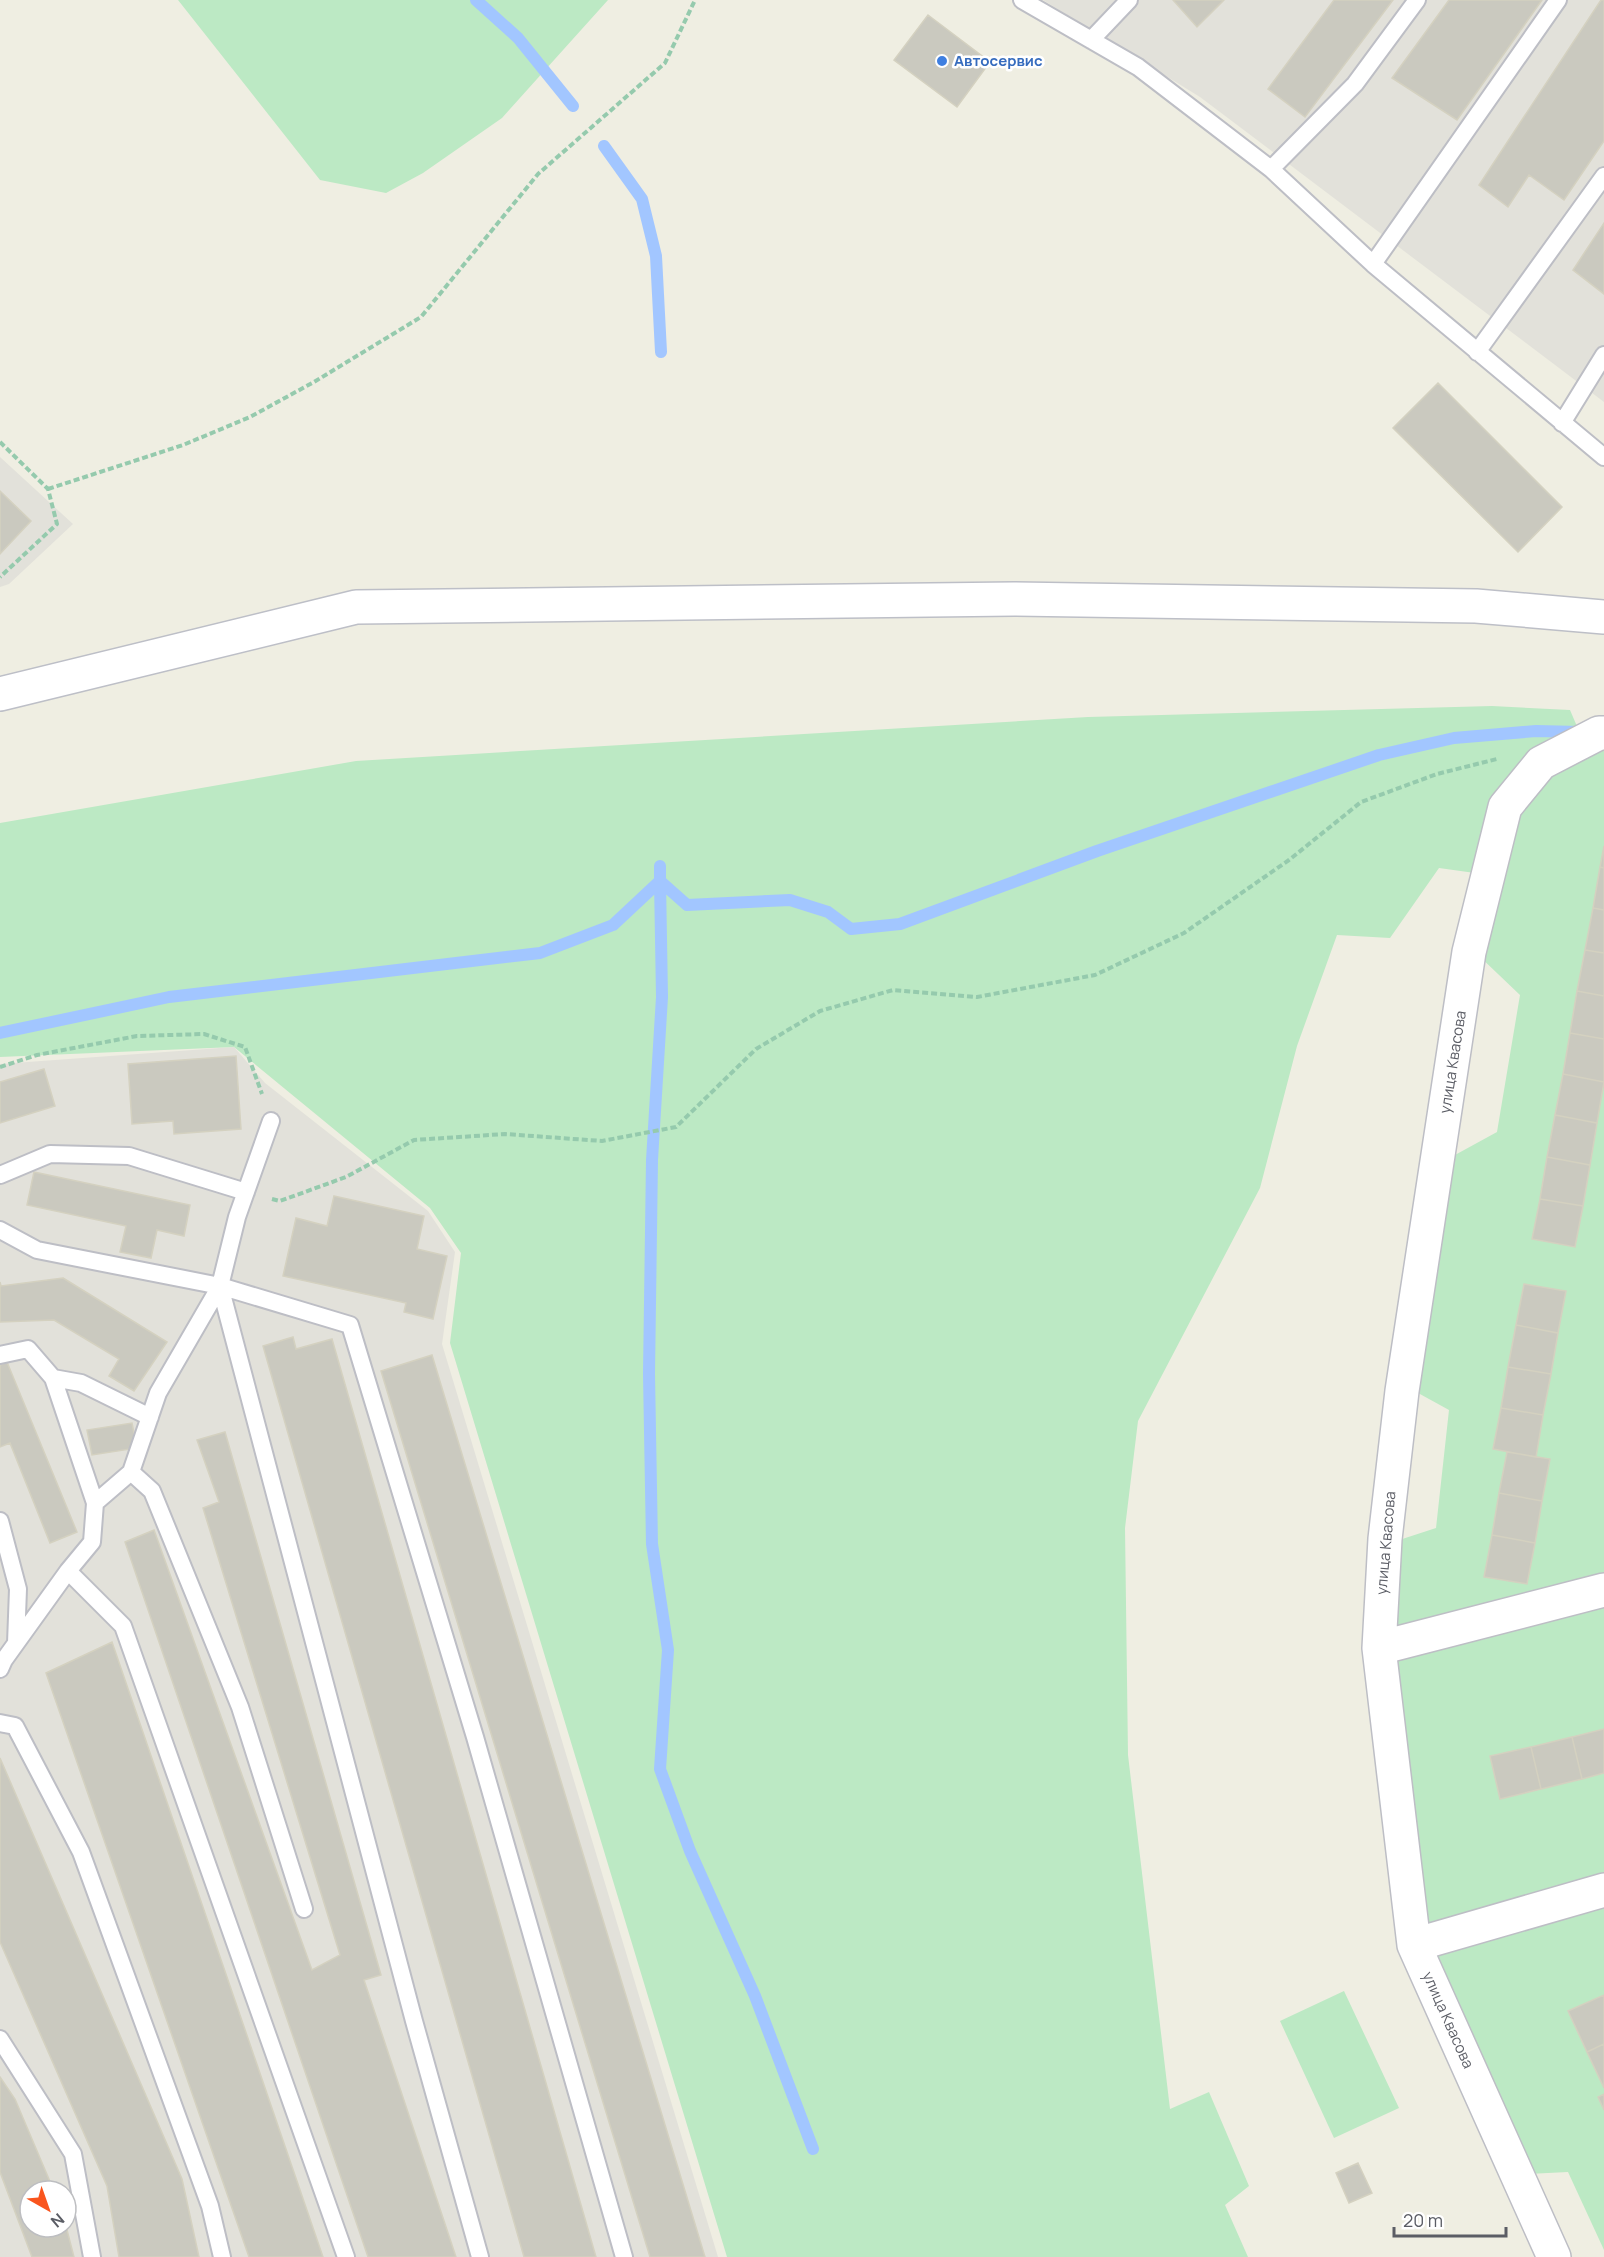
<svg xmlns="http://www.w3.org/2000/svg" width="1604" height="2257" viewBox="0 0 1604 2257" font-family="Manrope,sans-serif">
	<rect width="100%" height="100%" fill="#efeee2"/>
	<!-- industrial -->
	<path fill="#e2e1da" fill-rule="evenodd" d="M 1043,0 L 1604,0 L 1604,402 L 1200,97 Z
		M 0,457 L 73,524 L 9,584 L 0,587 Z
		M 234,1047 L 265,1083 L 428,1211 L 455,1252 L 442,1344 L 718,2257 L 0,2257 L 0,1064 ZM 30,2191 L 66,2191 L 66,2227 L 30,2227 Z"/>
	<!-- green -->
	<path fill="#bce9c4" d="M 178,0 L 608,0 L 502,118 L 423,173 L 386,193 L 320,180 Z
		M 1492,706 L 1570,710 L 1579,731 L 1538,756 L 1482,874 L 1439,868 L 1390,938 L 1337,935 L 1297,1046 L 1260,1188 L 1138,1421 L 1125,1528 L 1128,1755 L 1170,2109 L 1209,2092 L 1249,2186 L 1225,2205 L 1248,2257 L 727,2257 L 450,1343 L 461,1253 L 430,1208 L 234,1047 L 0,1057 L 0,823 L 356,761 L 1088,717 Z
		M 1604,740 L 1604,1586 L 1386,1641 L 1390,1543 L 1436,1528 L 1449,1410 L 1409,1388 L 1444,1161 L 1497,1132 L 1520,995 L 1476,953 L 1510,811 L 1545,767 Z
		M 1604,1604 L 1604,1880 L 1425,1930 L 1393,1657 Z
		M 1604,1899 L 1604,2250 L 1568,2172 L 1528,2174 L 1430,1950 Z
		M 1344,1991 L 1399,2108 L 1334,2138 L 1280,2021 Z"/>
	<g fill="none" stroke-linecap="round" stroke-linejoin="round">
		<!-- stream -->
		<path stroke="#a2c6ff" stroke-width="12" d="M 476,0 L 518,38 L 573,106
			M 604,146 L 642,199 L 656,256 L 661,352
			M 660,881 L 662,997 L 652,1160 L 649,1374 L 652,1544 L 668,1650 L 660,1769 L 690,1851 L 755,1996 L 813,2149
			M 660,881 L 687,905 L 790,900 L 828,912 L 851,929 L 900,924 L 1097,851 L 1379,755 L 1454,738 L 1536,731 L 1580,732
			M 0,1033 L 169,997 L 540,953 L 613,925 L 660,881 L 660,866"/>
	</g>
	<!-- building -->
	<path fill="#cac9bf" stroke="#d4d1c0" stroke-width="1.5" d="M 1173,0 L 1224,0 L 1197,27 Z
		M 1334,0 L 1393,0 L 1305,117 L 1268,89 Z
		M 1449,0 L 1542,0 L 1457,120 L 1392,78 Z
		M 1601,0 L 1604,0 L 1604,141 L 1564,200 L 1529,175 L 1508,207 L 1479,185 Z
		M 928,15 L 990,62 L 957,107 L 894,60 Z
		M 1604,223 L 1604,294 L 1573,270 Z
		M 1438,383 L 1562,507 L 1518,552 L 1393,428 Z
		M 0,491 L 31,521 L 0,554 Z
		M 1604,846 L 1604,868 L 1600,867 Z
		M 1600,867 L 1604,868 L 1604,910 L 1593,908 Z
		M 1593,908 L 1604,910 L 1604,953 L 1585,950 Z
		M 1585,950 L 1604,953 L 1604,996 L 1577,991 Z
		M 1577,991 L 1604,996 L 1604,1039 L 1570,1033 Z
		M 1570,1033 L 1604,1039 L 1604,1082 L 1563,1074 Z
		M 236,1056 L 241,1129 L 174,1134 L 173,1121 L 132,1124 L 128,1064 Z
		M 44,1069 L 55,1106 L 0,1123 L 0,1082 Z
		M 1563,1074 L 1604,1082 L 1597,1123 L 1555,1115 Z
		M 1555,1115 L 1597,1123 L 1590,1165 L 1547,1157 Z
		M 1547,1157 L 1590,1165 L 1583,1206 L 1540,1199 Z
		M 34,1172 L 190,1205 L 184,1236 L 157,1230 L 151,1258 L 120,1252 L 126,1226 L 27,1205 Z
		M 334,1196 L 424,1216 L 417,1249 L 447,1256 L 433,1319 L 404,1312 L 406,1303 L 283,1276 L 296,1218 L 327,1226 Z
		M 1540,1199 L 1583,1206 L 1575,1247 L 1532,1239 Z
		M 63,1278 L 167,1342 L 134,1391 L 109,1376 L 119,1359 L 54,1320 L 0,1322 L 0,1282 L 1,1286 Z
		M 1524,1284 L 1566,1291 L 1558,1333 L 1516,1325 Z
		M 1516,1325 L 1558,1333 L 1551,1374 L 1508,1367 Z
		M 293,1337 L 296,1349 L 332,1339 L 596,2257 L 524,2257 L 263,1346 Z
		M 432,1355 L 705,2257 L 650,2257 L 381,1371 Z
		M 7,1362 L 77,1532 L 50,1543 L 10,1443 L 0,1447 L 0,1365 Z
		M 1508,1367 L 1551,1374 L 1543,1415 L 1501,1408 Z
		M 1501,1408 L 1543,1415 L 1536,1457 L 1493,1449 Z
		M 132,1423 L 137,1448 L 92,1455 L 87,1430 Z
		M 225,1432 L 381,1975 L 364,1980 L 456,2257 L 368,2257 L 125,1542 L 154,1530 L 312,1970 L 340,1955 L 203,1508 L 219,1502 L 197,1440 Z
		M 1507,1452 L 1550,1459 L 1542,1501 L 1499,1493 Z
		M 1499,1493 L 1542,1501 L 1535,1543 L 1492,1535 Z
		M 1492,1535 L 1535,1543 L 1527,1584 L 1484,1577 Z
		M 112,1642 L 323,2257 L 249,2257 L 46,1673 Z
		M 1604,1729 L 1604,1773 L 1582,1779 L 1572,1737 Z
		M 1572,1737 L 1582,1779 L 1541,1789 L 1531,1747 Z
		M 1531,1747 L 1541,1789 L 1500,1799 L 1490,1756 Z
		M 0,1758 L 182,2179 L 199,2257 L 119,2257 L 107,2186 L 0,1942 Z
		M 1604,1995 L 1604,2044 L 1587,2052 L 1568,2011 Z
		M 1604,2044 L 1604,2088 L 1587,2052 Z
		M 0,2077 L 15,2099 L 54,2191 L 30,2191 L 30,2227 L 66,2226 L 74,2257 L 32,2257 L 0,2172 Z
		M 1604,2094 L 1604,2110 L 1598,2097 Z
		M 1358,2163 L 1372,2193 L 1349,2203 L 1336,2173 Z"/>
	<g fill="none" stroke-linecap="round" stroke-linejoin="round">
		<!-- lane casing -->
		<g stroke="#bdbec5" stroke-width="20">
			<path id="lane" d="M 1022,0 L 1138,67 L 1271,169 L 1373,264 L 1604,457
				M 1091,40 L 1129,0
				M 1271,169 L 1355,84 L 1417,0
				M 1373,264 L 1558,0
				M 1477,352 L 1604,176
				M 1562,423 L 1604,355
				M 0,1175 L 50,1154 L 129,1156 L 246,1192
				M 0,1230 L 37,1250 L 220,1286 L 414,2021 L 480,2257
				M 220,1286 L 350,1325 L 475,1737 L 624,2257
				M 0,1355 L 28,1349 L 53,1378 L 95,1503
				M 53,1378 L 81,1383 L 150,1417
				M 131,1472 L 152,1491 L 240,1707 L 304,1909
				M 0,1521 L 18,1589 L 16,1643
				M 68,1571 L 123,1626 L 346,2257
				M 0,1669 L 4,1660 L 68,1571 L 92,1542 L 95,1503 L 131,1472 L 158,1393 L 220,1286 L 237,1217 L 271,1121
				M 0,1723 L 15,1726 L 81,1852 L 210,2206 L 222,2257
				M 0,2039 L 73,2154 L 92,2257"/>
		</g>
		<!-- street casing -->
		<g stroke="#bdbec5" stroke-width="36">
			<path id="street" d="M 1379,1648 L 1604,1590
				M 1414,1945 L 1604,1890
				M 1554,2257 L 1414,1945 L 1379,1648 L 1385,1539 L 1402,1391 L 1469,952 L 1505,807 L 1541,763 L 1599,733 L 1604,733"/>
		</g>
		<!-- secondary casing -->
		<g stroke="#bdbfc7" stroke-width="36">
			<path id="secondary" d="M 0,694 L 356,607 L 1014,599 L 1476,606 L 1604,617"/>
		</g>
		<!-- path -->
		<path stroke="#95caad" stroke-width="4" stroke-dasharray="6 3" stroke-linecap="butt" d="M 0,442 L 48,489 L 57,524 L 0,577
			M 48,489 L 183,445 L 250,417 L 314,382 L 421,317 L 538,174 L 665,63 L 695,0
			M 0,1067 L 37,1055 L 137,1036 L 204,1034 L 245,1047 L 262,1094
			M 272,1199 L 280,1201 L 346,1177 L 414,1140 L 505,1134 L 602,1141 L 676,1127 L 756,1049 L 820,1011 L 893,990 L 977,997 L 1095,975 L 1184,933 L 1289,860 L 1361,802 L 1437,774 L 1497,759"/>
		<!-- lane -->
		<use href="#lane" stroke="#fff" stroke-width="16"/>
		<!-- street -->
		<use href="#street" stroke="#fff" stroke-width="33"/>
		<!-- secondary -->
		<use href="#secondary" stroke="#fff" stroke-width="33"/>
	</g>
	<!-- markers -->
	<circle fill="#3f7fe0" stroke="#fff" stroke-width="2" cx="942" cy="61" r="6"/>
	<g text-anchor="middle" stroke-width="5" stroke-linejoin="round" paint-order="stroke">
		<!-- shop labels -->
		<g font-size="15" font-weight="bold" fill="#366cbe" stroke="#fff" text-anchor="start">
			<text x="954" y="66">Автосервис</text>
		</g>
		<!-- street labels -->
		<g font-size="15" fill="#5b5d65" stroke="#fff">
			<text transform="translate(1453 1062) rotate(-81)" y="5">улица Квасова</text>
			<text transform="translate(1386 1543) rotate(-85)" y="5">улица Квасова</text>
			<text transform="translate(1448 2020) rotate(66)" y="5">улица Квасова</text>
		</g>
	</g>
	<!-- north arrow -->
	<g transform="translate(48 2209) rotate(140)"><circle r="28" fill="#ffffff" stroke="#bdbec1" stroke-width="1.5"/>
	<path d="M0-4.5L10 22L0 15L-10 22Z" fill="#f9551e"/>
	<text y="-9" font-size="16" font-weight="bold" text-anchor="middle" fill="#5b5d65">N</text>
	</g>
	<!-- scale -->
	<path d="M1394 2227v9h112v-9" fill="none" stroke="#5b5d65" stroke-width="3"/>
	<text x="1403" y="2227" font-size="18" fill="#5b5d65" stroke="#ffffff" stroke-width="4.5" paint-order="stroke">20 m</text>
</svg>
